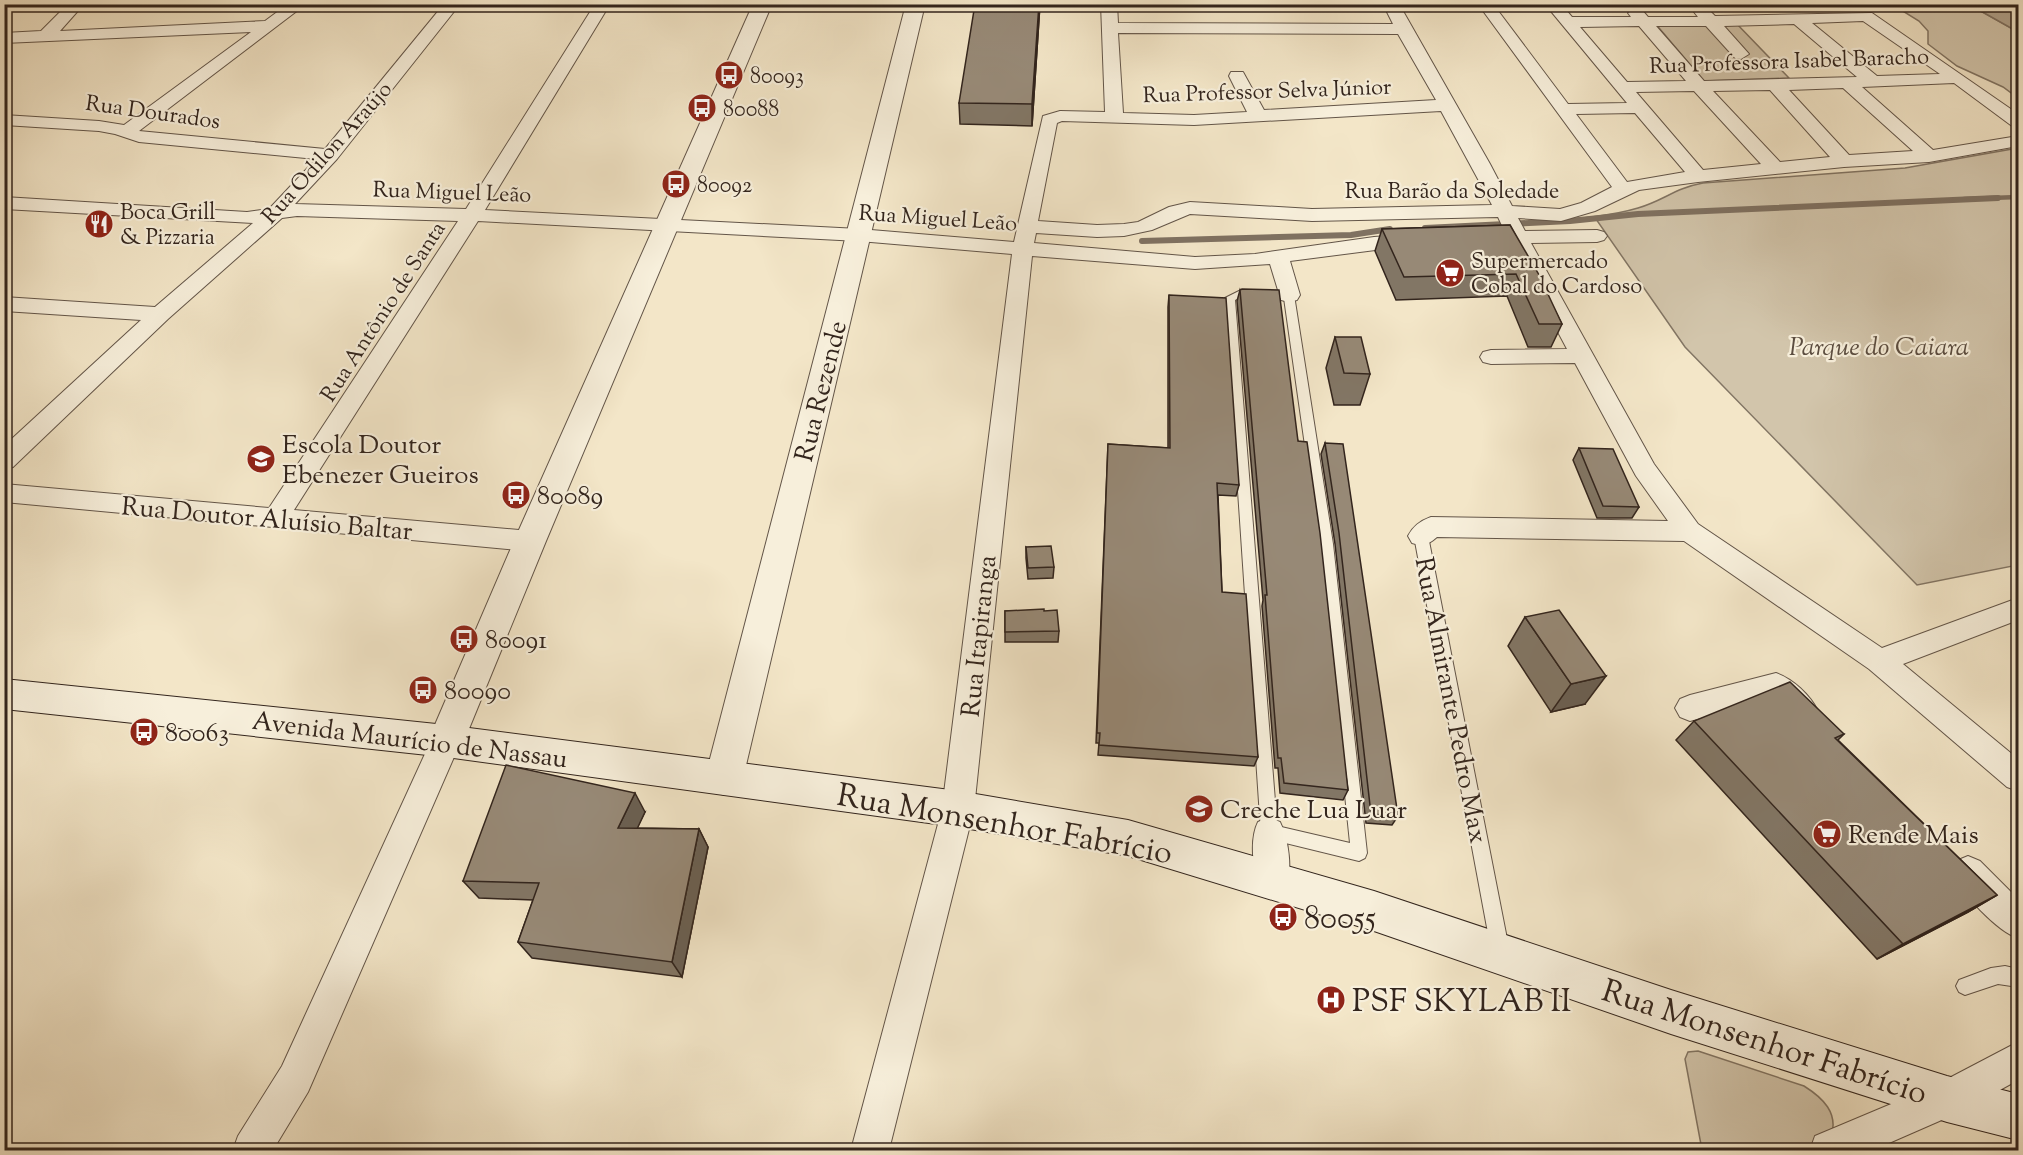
<svg xmlns="http://www.w3.org/2000/svg" width="2023" height="1155" viewBox="0 0 2023 1155" font-family="'Sorts Mill Goudy',serif">
	<rect width="100%" height="100%" fill="#f3e6c8"/>
	<filter id="stains"><feTurbulence type="fractalNoise" baseFrequency=".00333" numOctaves="4"/><feColorMatrix values="0 0 0 0 .2 0 0 0 0 .09 0 0 0 0 .02 0 0 0 .5 -.17"/></filter>
	<radialGradient id="worn" r=".72"><stop offset=".6" stop-color="#630" stop-opacity="0"/><stop offset="1" stop-color="#630" stop-opacity=".3"/></radialGradient>
	<!-- green -->
	<path fill="#d2c5ab" stroke="#827564" stroke-width="1.5" d="M 1893,5 L 1970,5 L 2018,32 L 2018,98 L 2003,87 L 1957,66 L 1928,44 L 1928,31 L 1919,21 Z
		M 1654,22 L 1735,22 L 1789,78 L 1704,81 Z
		M 2018,148 L 2018,565 L 1917,585 L 1685,347 L 1596,219 L 1531,223 C 1566,219 1604,218 1638,208 C 1663,201 1675,188 1703,183 L 1905,168 Z
		M 1698,1051 L 1804,1086 C 1823,1098 1839,1113 1831,1137 L 1800,1150 L 1702,1150 L 1685,1059 L 1688,1052 Z"/>
	<!-- water -->
	<path fill="#b2a48e" stroke="#7f7161" stroke-width="1.5" d="M 1970,5 L 2018,5 L 2018,32 Z"/>
	<g fill="none" stroke-linecap="round" stroke-linejoin="round">
		<!-- stream-far1 -->
		<path stroke="#7f7161" stroke-width="4.5" d="M 1964,199 L 2018,197"/>
		<!-- stream -->
		<path stroke="#7f7161" stroke-width="6" d="M 1425,228 L 1570,221 L 1638,214 L 1998,198
			M 1142,241 L 1351,235 L 1390,229"/>
		<!-- service casing -->
		<g stroke="#635548" stroke-width="2">
			<path id="service" d="M 1239,291 L 1289,292 L 1294,295 L 1333,544 L 1367,853 L 1365,858 L 1359,861 L 1269,839 L 1263,837 L 1261,832 L 1225,298 ZM 1241,297 L 1284,298 L 1319,544 L 1350,843 L 1277,826 L 1235,300 Z
				M 1421,531 L 1428,536 L 1509,949 L 1506,955 L 1500,958 L 1494,955 L 1491,949 L 1414,536 Z
				M 2005,966 L 2018,969 L 2018,987 L 1998,984 L 1965,995 L 1959,992 L 1956,986 L 1959,980 L 1991,968 Z"/>
		</g>
		<!-- minor casing -->
		<g stroke="#635548" stroke-width="2">
			<path id="minor" d="M 68,4 L 84,4 L 60,31 L 265,21 L 288,4 L 306,4 L 139,131 L 325,149 L 444,4 L 460,4 L 337,159 L 295,204 L 466,209 L 595,4 L 610,4 L 485,210 L 859,229 L 1014,242 L 1043,116 L 1060,111 L 1105,112 L 1101,4 L 1117,4 L 1118,23 L 1393,24 L 1383,4 L 1399,4 L 1490,164 L 1512,206 L 1560,209 L 1581,203 L 1612,187 L 1478,4 L 1493,4 L 1568,104 L 1627,103 L 1545,4 L 1561,4 L 1572,17 L 1631,17 L 1628,13 L 1636,8 L 1642,10 L 1648,17 L 1698,17 L 1694,12 L 1702,7 L 1708,9 L 1715,16 L 1872,13 L 2018,114 L 2018,127 L 2012,126 L 1954,83 L 1862,87 L 1933,150 L 2018,136 L 2018,146 L 1929,162 L 1844,167 L 1698,182 L 1639,190 L 1595,211 L 1561,221 L 1518,218 L 1525,231 L 1597,230 L 1604,232 L 1607,236 L 1604,240 L 1597,242 L 1531,243 L 1654,464 L 1698,524 L 1882,648 L 2018,598 L 2018,620 L 1903,664 L 2018,759 L 2018,791 L 2007,787 L 1869,669 L 1684,541 L 1437,537 C 1428,545 1423,546 1412,543 L 1408,536 C 1413,526 1420,521 1431,517 L 1668,521 L 1636,476 L 1575,363 L 1491,364 L 1483,362 L 1480,357 L 1483,352 L 1491,350 L 1567,349 L 1511,244 L 1473,242 L 1470,238 L 1473,234 L 1505,232 L 1498,217 L 1312,221 L 1190,214 L 1152,230 L 1124,236 L 1097,237 L 1036,233 L 1034,243 L 1195,257 L 1255,254 L 1374,237 L 1415,234 L 1422,236 L 1425,240 L 1422,244 L 1290,261 L 1300,295 L 1297,300 L 1289,302 L 1281,300 L 1270,264 L 1195,269 L 1032,256 L 974,809 L 889,1150 L 851,1150 L 942,809 L 1012,254 L 859,241 L 478,221 L 294,510 L 530,531 L 539,534 L 543,541 L 539,548 L 530,551 L 4,502 L 4,484 L 269,508 L 458,221 L 297,216 L 282,218 L 168,319 L 13,467 L 4,470 L 4,446 L 141,320 L 4,311 L 4,297 L 155,307 L 253,223 L 4,209 L 4,197 L 247,212 L 269,209 L 316,159 L 139,142 L 115,134 L 99,131 L 4,125 L 4,115 L 99,121 L 124,125 L 251,32 L 4,43 L 4,33 L 41,31 ZM 1863,21 L 1940,74 L 1877,76 L 1812,23 ZM 1794,24 L 1857,77 L 1704,81 L 1656,26 L 1706,26 L 1735,58 L 1741,59 L 1749,54 L 1724,26 ZM 1639,26 L 1686,81 L 1627,82 L 1580,27 ZM 1118,33 L 1398,34 L 1436,100 L 1264,110 L 1243,72 L 1231,72 L 1229,76 L 1247,112 L 1194,115 L 1123,113 ZM 1843,88 L 1913,151 L 1849,155 L 1789,90 ZM 1770,90 L 1830,157 L 1780,162 L 1713,91 ZM 1694,91 L 1761,164 L 1703,170 L 1636,92 ZM 1441,111 L 1492,205 L 1312,209 L 1190,202 L 1169,207 L 1138,222 L 1124,224 L 1097,225 L 1038,221 L 1057,123 L 1062,121 L 1194,125 ZM 1635,113 L 1685,172 L 1627,182 L 1576,114 Z
				M 1776,673 C 1793,679 1810,695 1818,711 L 1813,720 C 1793,727 1785,712 1771,699 L 1690,721 L 1680,717 L 1675,708 L 1680,699 L 1690,695 Z
				M 446,728 L 457,732 L 461,741 L 308,1092 L 273,1150 L 233,1150 L 238,1136 L 282,1066 L 435,732 Z
				M 1269,817 L 1280,822 C 1289,840 1293,872 1285,891 L 1273,896 L 1261,891 C 1253,872 1249,840 1258,822 Z
				M 1968,856 L 1980,861 L 2018,899 L 2018,938 C 1998,932 1960,892 1952,872 L 1956,861 Z
				M 2018,1042 L 2018,1080 L 1960,1112 L 1873,1150 L 1810,1150 L 1815,1136 L 1934,1086 Z"/>
		</g>
		<!-- tertiary casing -->
		<g stroke="#635548" stroke-width="2">
			<path id="tertiary" d="M 753,4 L 772,4 L 546,541 L 464,741 L 459,752 L 446,757 L 433,752 L 428,741 L 514,541 Z
				M 906,4 L 925,4 L 743,778 L 737,790 L 724,795 L 711,790 L 705,778 Z"/>
		</g>
		<!-- secondary casing -->
		<g stroke="#33251d" stroke-width="2">
			<path id="secondary" d="M 4,679 L 446,725 L 958,791 L 1128,820 L 1374,891 L 1671,990 L 1947,1076 L 2018,1094 L 2018,1140 L 1947,1122 L 1671,1034 L 1374,931 L 1128,856 L 958,827 L 446,757 L 4,709 Z"/>
		</g>
		<!-- service -->
		<use href="#service" fill="#f7efdb" fill-rule="evenodd"/>
		<!-- minor -->
		<use href="#minor" fill="#f7efdb" fill-rule="evenodd"/>
		<!-- tertiary -->
		<use href="#tertiary" fill="#f7efdb" fill-rule="evenodd"/>
		<!-- secondary -->
		<use href="#secondary" fill="#f7efdb" fill-rule="evenodd"/>
	</g>
	<!-- wall -->
	<path fill="#827665" stroke="#33251d" stroke-width="1.5" d="M 1040,4 L 1032,126 L 960,124 L 959,103 Z
		M 1510,225 L 1562,324 L 1551,347 L 1528,347 L 1507,296 L 1396,300 L 1375,251 L 1382,229 Z
		M 1240,290 L 1298,441 L 1348,790 L 1343,800 L 1280,793 L 1278,768 L 1275,768 L 1262,606 L 1263,600 L 1237,301 Z
		M 1169,295 L 1239,485 L 1236,496 L 1218,495 L 1222,592 L 1258,757 L 1254,766 L 1098,755 L 1099,743 L 1096,743 L 1108,444 L 1168,448 L 1168,307 Z
		M 1335,337 L 1370,374 L 1360,405 L 1334,405 L 1326,368 Z
		M 1325,443 L 1398,816 L 1392,825 L 1366,823 L 1335,544 L 1321,454 Z
		M 1579,448 L 1639,507 L 1632,518 L 1597,518 L 1573,460 Z
		M 1026,547 L 1054,567 L 1053,578 L 1028,579 L 1026,558 Z
		M 1005,611 L 1044,611 L 1059,631 L 1058,642 L 1005,642 Z
		M 1525,617 L 1585,704 L 1551,712 L 1508,646 Z
		M 1694,721 L 1844,734 L 1838,740 L 1997,895 L 1968,912 L 1877,959 L 1676,740 Z
		M 645,812 L 637,828 L 699,829 L 708,847 L 682,977 L 532,958 L 518,942 L 533,900 L 479,898 L 463,881 Z"/>
	<!-- shaded-wall -->
	<path fill="#6a6053" stroke="#33251d" stroke-width="1.5" d="M 1039,4 L 1040,4 L 1032,126 L 1032,104 Z
		M 1606,676 L 1585,704 L 1551,712 L 1571,684 Z
		M 635,793 L 645,812 L 629,846 L 618,828 Z
		M 699,829 L 708,847 L 682,977 L 672,962 Z
		M 1997,895 L 1968,912 L 1877,959 L 1903,944 Z"/>
	<!-- building -->
	<path fill="#978976" stroke="#33251d" stroke-width="1.5" d="M 975,4 L 1039,4 L 1032,104 L 959,103 Z
		M 1510,225 L 1538,273 L 1562,324 L 1539,324 L 1516,274 L 1404,277 L 1382,229 Z
		M 1242,289 L 1279,290 L 1298,441 L 1307,442 L 1320,533 L 1348,790 L 1284,783 L 1281,758 L 1278,758 L 1265,595 L 1267,595 L 1240,290 Z
		M 1169,295 L 1226,298 L 1239,485 L 1217,483 L 1222,592 L 1246,594 L 1258,757 L 1099,745 L 1100,733 L 1097,733 L 1108,444 L 1170,448 Z
		M 1335,337 L 1361,337 L 1370,374 L 1344,373 Z
		M 1325,443 L 1343,444 L 1398,816 L 1371,814 L 1339,533 Z
		M 1579,448 L 1613,449 L 1639,507 L 1603,506 Z
		M 1051,546 L 1054,567 L 1028,568 L 1026,547 Z
		M 1044,609 L 1044,611 L 1057,610 L 1059,631 L 1005,632 L 1005,611 Z
		M 1559,610 L 1606,676 L 1571,684 L 1525,617 Z
		M 1790,682 L 1844,734 L 1835,738 L 1997,895 L 1903,944 L 1694,721 Z
		M 506,765 L 635,793 L 618,828 L 699,829 L 672,962 L 518,942 L 539,883 L 463,881 Z"/>
	<!-- icons -->
	<defs>
		<g id="bus-disc" transform="scale(1.5)"><circle r="9.5" fill="#8f2418" stroke="#f7efdb"/><path d="M-5-6H5V4H4V6H2V4H-2V6H-4V4H-5ZM-3.5-4V0h7V-4ZM-3.5 1.2v1.5H-2V1.2ZM2 1.2v1.5H3.5V1.2Z" fill="#fff"/></g>
		<g id="restaurant-disc" transform="scale(1.5)"><circle r="9.5" fill="#8f2418" stroke="#f7efdb"/><path d="M-5-6h1v4h1v-4h1v4h1v-4h1v5L-1.5 .5V6h-2V.5L-5-1ZM5-6V6H3V1.5H1.5Q1.5-4 5-6Z" fill="#fff"/></g>
		<g id="supermarket-disc" transform="scale(1.5)"><circle r="9.5" fill="#8f2418" stroke="#f7efdb"/><path d="M-6-5.5h2.5l.6 2H6L4.5 2H-2.5L-4.4-4H-6ZM-1.5 3.2a1.3 1.3 0 1 0 .1 0ZM3 3.2a1.3 1.3 0 1 0 .1 0Z" fill="#fff"/></g>
		<g id="school-disc" transform="scale(1.5)"><circle r="9.5" fill="#8f2418" stroke="#f7efdb"/><path d="M0-5L7-2L0 1L-7-2ZM-4 1L0 2.5L4 1V4Q0 6-4 4Z" fill="#fff"/></g>
		<g id="hospital-disc" transform="scale(1.5)"><circle r="9.5" fill="#8f2418" stroke="#f7efdb"/><path d="M-5-5h3v3.5h4V-5h3V5h-3V1.5h-4V5h-3Z" fill="#fff"/></g>
	</defs>
	<g fill-rule="evenodd">
		<use href="#bus-disc" x="729" y="75"/>
		<use href="#bus-disc" x="702" y="108"/>
		<use href="#bus-disc" x="676" y="184"/>
		<use href="#restaurant-disc" x="99" y="224"/>
		<use href="#supermarket-disc" x="1450" y="273"/>
		<use href="#school-disc" x="261" y="459"/>
		<use href="#bus-disc" x="516" y="495"/>
		<use href="#bus-disc" x="464" y="639"/>
		<use href="#bus-disc" x="423" y="690"/>
		<use href="#bus-disc" x="144" y="732"/>
		<use href="#school-disc" x="1199" y="809"/>
		<use href="#supermarket-disc" x="1827" y="834"/>
		<use href="#bus-disc" x="1283" y="917"/>
		<use href="#hospital-disc" x="1331" y="1000"/>
	</g>
	<g text-anchor="middle" stroke-width="4.5" stroke-linejoin="round" paint-order="stroke">
		<!-- far-street labels -->
		<g font-size="22" fill="#33251d" stroke="#f7efdb">
			<text transform="translate(1789 60) rotate(-2)" y="8">Rua Professora Isabel Baracho</text>
			<text transform="translate(1267 90) rotate(-2)" y="8">Rua Professor Selva Júnior</text>
			<text transform="translate(153 111) rotate(8)" y="8">Rua Dourados</text>
			<text transform="translate(326 152) rotate(-48)" y="8">Rua Odilon Araújo</text>
			<text x="1452" y="198">Rua Barão da Soledade</text>
			<text transform="translate(452 191) rotate(2)" y="8">Rua Miguel Leão</text>
			<text transform="translate(938 217) rotate(4)" y="8">Rua Miguel Leão</text>
			<text transform="translate(382 311) rotate(-57)" y="8">Rua Antônio de Santa</text>
		</g>
		<!-- far-poi labels -->
		<g font-size="22" fill="#33251d" stroke="#f7efdb" text-anchor="start">
			<text x="750" y="83">80093</text>
			<text x="723" y="116">80088</text>
			<text x="697" y="192">80092</text>
			<text x="120" y="219">Boca Grill<tspan x="120" dy="25">&amp; Pizzaria</tspan></text>
			<text x="1471" y="268">Supermercado<tspan x="1471" dy="25">Cobal do Cardoso</tspan></text>
		</g>
		<!-- park labels -->
		<g font-size="26" font-style="italic" fill="#5b4d40" stroke="#f7efdb">
			<text x="1879" y="355">Parque do Caiara</text>
		</g>
		<!-- street labels -->
		<g font-size="26" fill="#33251d" stroke="#f7efdb">
			<text transform="translate(820 391) rotate(-76)" y="9">Rua Rezende</text>
			<text transform="translate(267 518) rotate(5)" y="9">Rua Doutor Aluísio Baltar</text>
			<text transform="translate(978 636) rotate(-84)" y="9">Rua Itapiranga</text>
			<text transform="translate(1452 700) rotate(79)" y="9">Rua Almirante Pedro Max</text>
			<text transform="translate(410 739) rotate(7)" y="9">Avenida Maurício de Nassau</text>
		</g>
		<!-- poi labels -->
		<g font-size="26" fill="#33251d" stroke="#f7efdb" text-anchor="start">
			<text x="282" y="453">Escola Doutor<tspan x="282" dy="30">Ebenezer Gueiros</tspan></text>
			<text x="537" y="504">80089</text>
			<text x="485" y="648">80091</text>
			<text x="444" y="699">80090</text>
			<text x="165" y="741">80063</text>
			<text x="1220" y="818">Creche Lua Luar</text>
			<text x="1848" y="843">Rende Mais</text>
		</g>
		<!-- near-street labels -->
		<g font-size="32" fill="#33251d" stroke="#f7efdb">
			<text transform="translate(1005 823) rotate(10)" y="11">Rua Monsenhor Fabrício</text>
			<text transform="translate(1765 1041) rotate(18)" y="11">Rua Monsenhor Fabrício</text>
		</g>
		<!-- near-poi labels -->
		<g font-size="32" fill="#33251d" stroke="#f7efdb" text-anchor="start">
			<text x="1304" y="928">80055</text>
			<text x="1352" y="1011">PSF SKYLAB II</text>
		</g>
	</g>
	<!-- margin -->
	<rect width="2023" height="1155" fill="none" stroke="#f3e6c8" stroke-width="24"/>
	<rect x="6" y="6" width="2011" height="1143" fill="none" stroke="#33251d" stroke-width="3"/>
	<rect x="12" y="12" width="1999" height="1131" fill="none" stroke="#33251d" stroke-width="1.5"/>
	<rect width="100%" height="100%" filter="url(#stains)"/>
	<rect width="100%" height="100%" fill="url(#worn)"/>
</svg>
